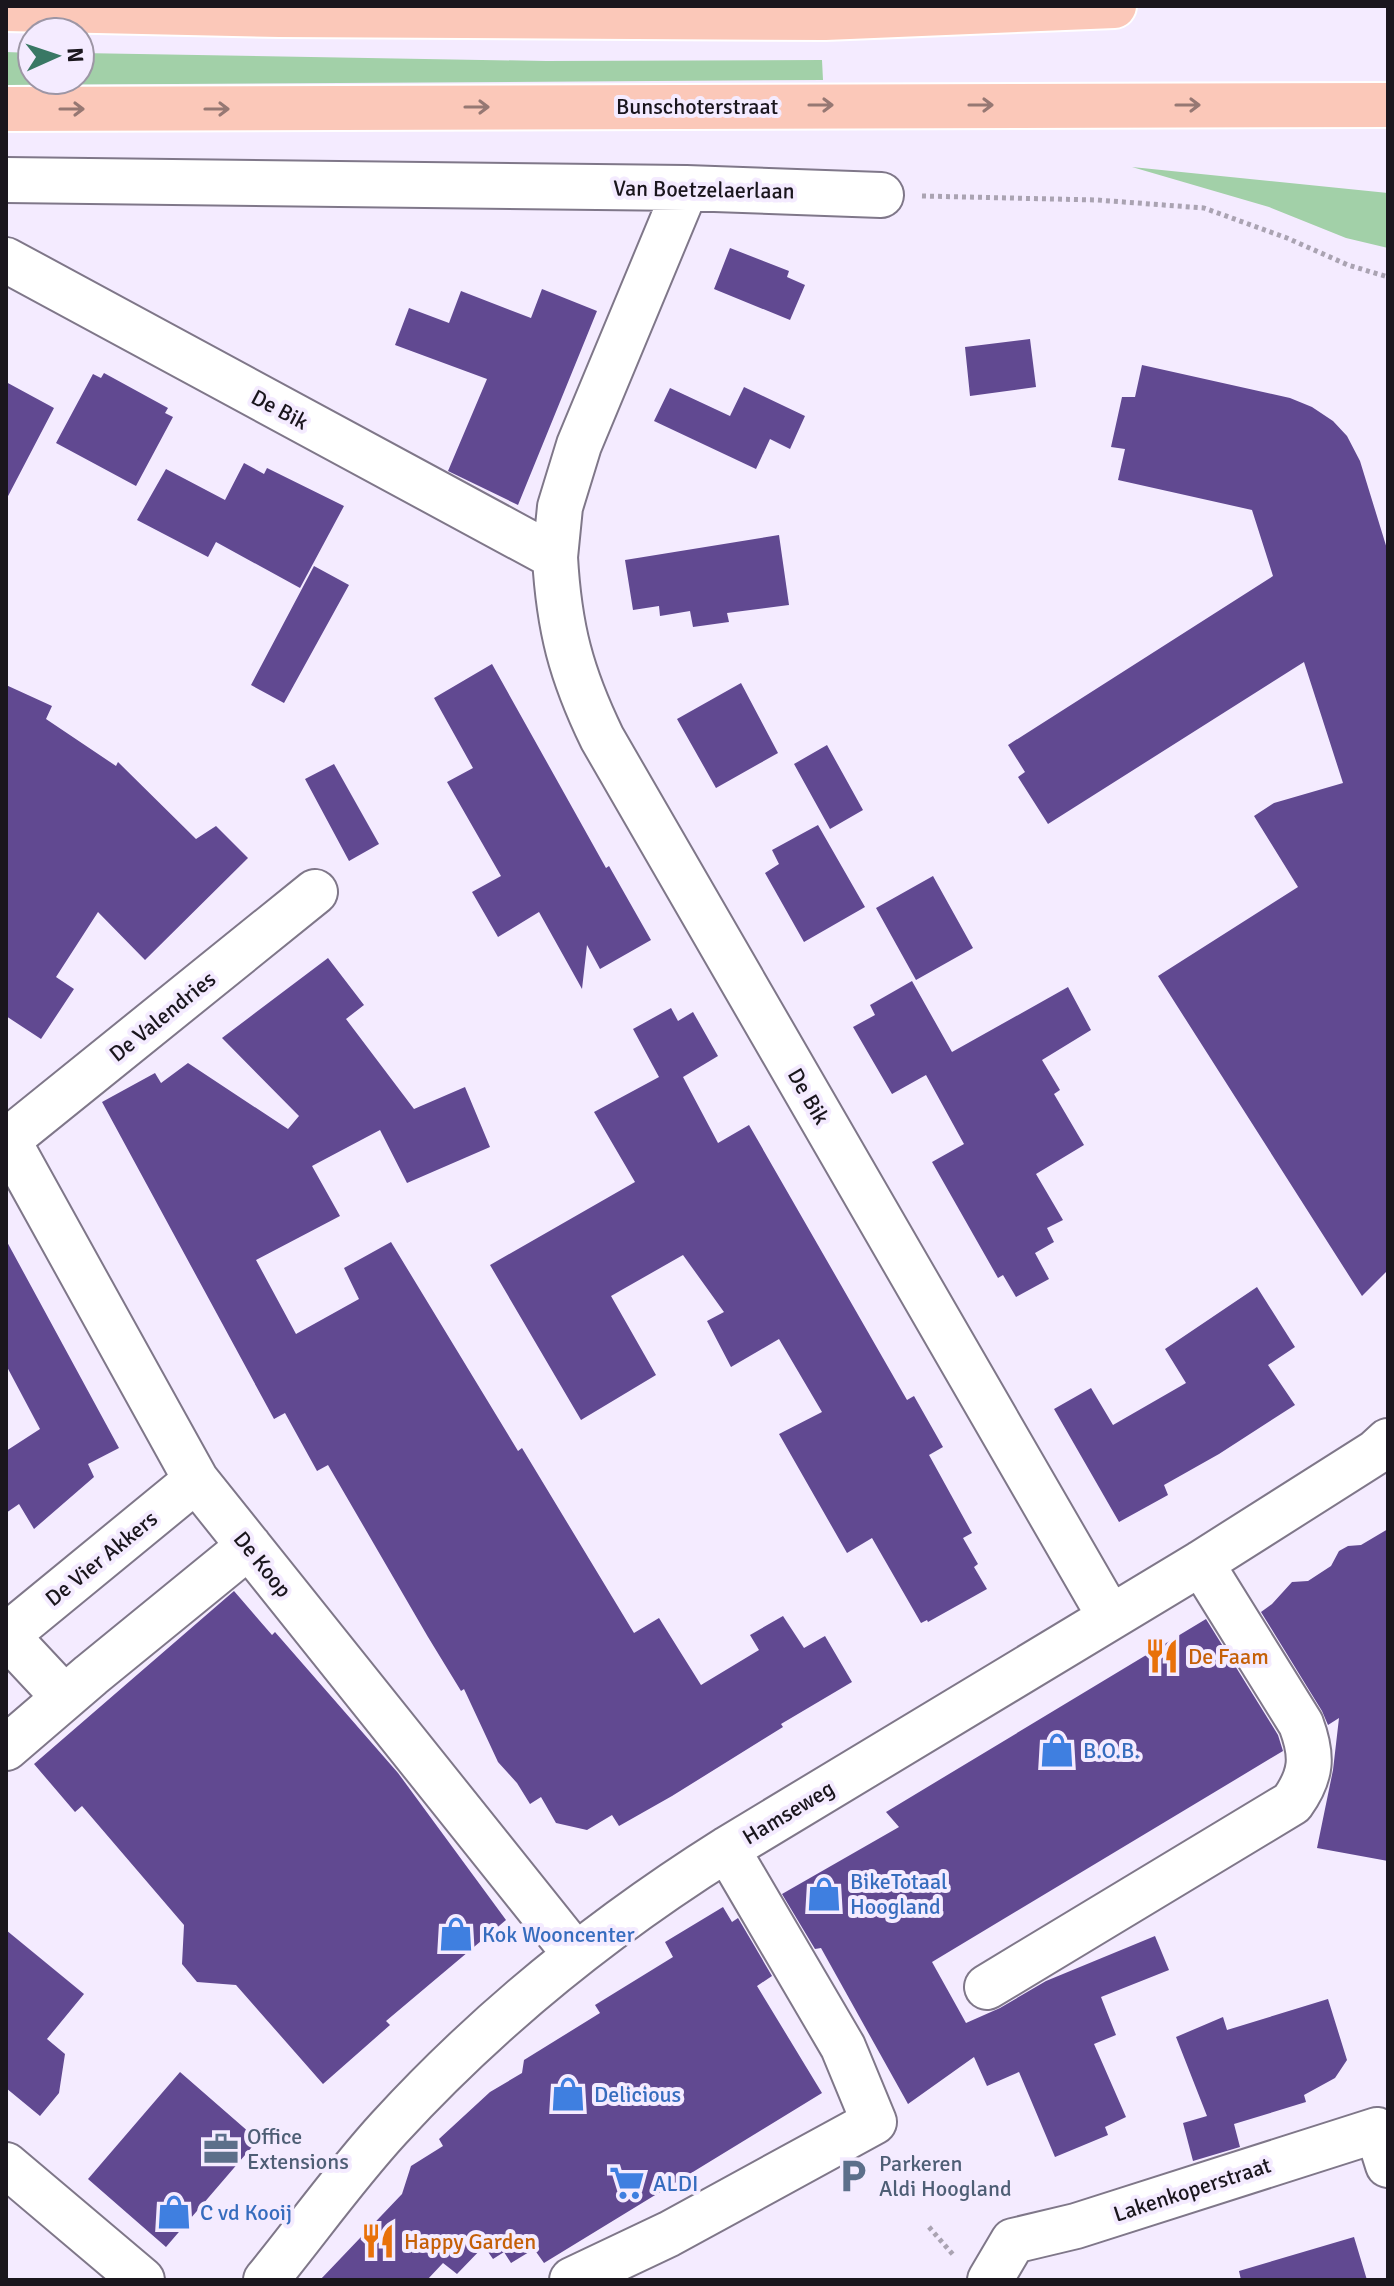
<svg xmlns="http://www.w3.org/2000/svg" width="1394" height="2286" viewBox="0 0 1394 2286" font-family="Signika,sans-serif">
	<rect width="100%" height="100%" fill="#f4ebff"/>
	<!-- green -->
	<path fill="#a2d0a8" d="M 6,52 L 32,53 L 32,80 L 80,80 L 80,53 L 546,61 L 822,60 L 823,80 L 6,85 Z
		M 1132,167 L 1388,193 L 1388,248 L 1346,238 L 1269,207 Z"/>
	<!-- building -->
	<path fill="#614991" d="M 730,248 L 789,271 L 787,277 L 805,285 L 790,320 L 714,289 Z
		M 542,289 L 597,311 L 518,505 L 448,471 L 487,379 L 395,345 L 409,308 L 449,323 L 461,291 L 531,318 Z
		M 1030,339 L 1036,387 L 970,396 L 965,347 Z
		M 1142,365 L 1290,398 L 1312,407 L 1333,421 L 1347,436 L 1360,461 L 1388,552 L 1388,1270 L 1362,1296 L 1158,976 L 1298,887 L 1254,816 L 1274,803 L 1343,783 L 1304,662 L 1048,824 L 1018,777 L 1025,772 L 1008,745 L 1273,576 L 1252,510 L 1118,480 L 1125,449 L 1111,447 L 1122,397 L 1135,397 Z
		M 104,373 L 168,408 L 165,413 L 173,417 L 136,486 L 56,443 L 93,374 L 101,378 Z
		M 6,382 L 54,408 L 6,500 Z
		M 744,387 L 805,416 L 790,449 L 770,439 L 756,469 L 654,421 L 670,388 L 730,416 Z
		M 244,463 L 264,474 L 267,468 L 344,506 L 300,588 L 216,542 L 208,557 L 137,520 L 166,469 L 225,500 Z
		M 779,535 L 789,605 L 727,613 L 729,622 L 693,627 L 690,611 L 660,616 L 659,606 L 633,610 L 625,560 Z
		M 314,566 L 349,585 L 284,703 L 251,685 Z
		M 492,664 L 606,868 L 609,866 L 651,940 L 600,969 L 587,945 L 582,989 L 539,912 L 498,937 L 472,892 L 501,876 L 447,782 L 473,768 L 434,698 Z
		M 741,683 L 778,753 L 716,788 L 677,719 Z
		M 6,685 L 52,706 L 46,719 L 116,766 L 118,762 L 196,839 L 216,826 L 248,858 L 145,960 L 98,912 L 56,977 L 74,989 L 41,1039 L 6,1016 Z
		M 827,745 L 863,810 L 830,829 L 794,764 Z
		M 334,764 L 379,844 L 349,861 L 305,779 Z
		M 818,825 L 865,907 L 804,942 L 765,873 L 779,864 L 772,850 Z
		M 933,876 L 973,948 L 916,980 L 876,908 Z
		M 328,958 L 364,1005 L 346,1019 L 414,1109 L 465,1087 L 490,1147 L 407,1183 L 380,1130 L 312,1166 L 340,1216 L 256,1260 L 296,1334 L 359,1299 L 344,1268 L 391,1242 L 518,1451 L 522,1448 L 634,1633 L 659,1618 L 701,1685 L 759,1650 L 750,1635 L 783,1616 L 804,1648 L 825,1636 L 852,1682 L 781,1724 L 783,1727 L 672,1796 L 619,1826 L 612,1815 L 587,1830 L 556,1823 L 541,1797 L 530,1804 L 517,1783 L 498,1762 L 464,1689 L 461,1691 L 428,1637 L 328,1465 L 317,1471 L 285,1413 L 274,1419 L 102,1102 L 155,1073 L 161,1083 L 188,1063 L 288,1129 L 299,1116 L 222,1038 Z
		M 912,981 L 952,1052 L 1068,987 L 1091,1030 L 1042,1060 L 1060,1090 L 1054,1094 L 1084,1145 L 1036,1174 L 1063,1220 L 1047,1228 L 1054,1242 L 1035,1253 L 1049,1279 L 1016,1297 L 1003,1275 L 998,1278 L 932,1162 L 964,1144 L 926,1075 L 892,1094 L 853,1027 L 875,1015 L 870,1005 Z
		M 671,1008 L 678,1021 L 693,1012 L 718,1056 L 683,1077 L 718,1143 L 749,1125 L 907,1400 L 914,1396 L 943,1447 L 929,1455 L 972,1533 L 963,1538 L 978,1564 L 974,1567 L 987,1589 L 928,1622 L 927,1620 L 921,1623 L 872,1538 L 847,1553 L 779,1434 L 822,1412 L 779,1339 L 731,1367 L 707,1321 L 724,1312 L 683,1255 L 611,1296 L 656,1375 L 581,1420 L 490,1265 L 635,1182 L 594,1112 L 659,1077 L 633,1029 Z
		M 6,1240 L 119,1448 L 88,1464 L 94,1477 L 34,1529 L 19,1504 L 6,1513 L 6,1451 L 40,1429 L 6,1365 Z
		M 1257,1287 L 1295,1347 L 1268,1365 L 1295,1405 L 1219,1454 L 1164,1485 L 1168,1495 L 1119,1522 L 1054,1409 L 1091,1388 L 1113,1425 L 1186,1383 L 1165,1349 Z
		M 1388,1529 L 1388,1861 L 1317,1848 L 1333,1770 L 1339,1718 L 1328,1725 L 1322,1711 L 1261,1612 L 1272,1604 L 1292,1582 L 1308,1581 L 1331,1566 L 1339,1551 L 1348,1546 L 1361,1545 Z
		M 234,1591 L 272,1635 L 275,1632 L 398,1773 L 506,1920 L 386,2021 L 390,2025 L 323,2084 L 236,1985 L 197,1982 L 182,1964 L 184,1925 L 82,1806 L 75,1812 L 34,1764 Z
		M 1206,1619 L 1278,1735 L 1283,1751 L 932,1962 L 966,2023 L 1000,2008 L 1046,1981 L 1155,1936 L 1169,1970 L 1101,1997 L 1116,2035 L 1094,2044 L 1126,2117 L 1105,2127 L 1108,2135 L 1055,2157 L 1019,2072 L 987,2086 L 974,2057 L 908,2104 L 821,1948 L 815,1949 L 782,1894 L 899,1827 L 886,1812 Z
		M 723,1907 L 732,1922 L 738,1918 L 772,1976 L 757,1986 L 822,2093 L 544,2263 L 534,2249 L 511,2263 L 504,2252 L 493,2259 L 484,2246 L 457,2274 L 443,2263 L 427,2280 L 320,2280 L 402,2194 L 411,2166 L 443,2146 L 439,2139 L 490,2092 L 522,2073 L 524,2060 L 600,2013 L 595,2005 L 673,1957 L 665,1942 Z
		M 6,1930 L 84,1994 L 47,2039 L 65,2054 L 59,2093 L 40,2116 L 6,2088 Z
		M 1328,1999 L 1347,2060 L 1335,2078 L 1304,2095 L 1306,2102 L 1234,2124 L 1240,2147 L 1193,2161 L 1183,2123 L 1207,2116 L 1176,2037 L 1223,2017 L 1227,2030 Z
		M 180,2072 L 258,2140 L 166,2247 L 88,2179 Z
		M 1354,2237 L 1367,2280 L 1241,2280 L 1239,2271 Z"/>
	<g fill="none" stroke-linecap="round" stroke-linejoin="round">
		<!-- minor casing -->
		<g stroke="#7f7789" stroke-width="48">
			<path id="minor" d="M 6,180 L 686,188 L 881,195
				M 6,260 L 555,557 C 559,628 571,674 602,738 L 1110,1617
				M 555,557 L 560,507 L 579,445 L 686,188
				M 6,1137 L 196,1480 L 576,1955
				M 9,1139 L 315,892
				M 6,1635 L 64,1697
				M 6,1636 L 196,1480
				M 6,1748 L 91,1675 L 249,1546
				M 987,1987 L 1292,1803 C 1312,1775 1313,1756 1301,1724 L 1201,1563
				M 6,2165 L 142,2280
				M 266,2280 C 307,2230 345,2176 389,2128 C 488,2020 603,1927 727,1849 L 1201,1563 L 1376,1452 L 1388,1441
				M 572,2280 L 669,2234 L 874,2122 L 843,2047 L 727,1849
				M 990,2280 L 1013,2241 L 1076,2226 L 1377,2130 L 1388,2165"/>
		</g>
		<!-- major casing -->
		<g stroke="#fff" stroke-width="48">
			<path id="major" d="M 6,9 L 280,15 L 825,18 L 1114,6
				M 6,109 L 1388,105"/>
		</g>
		<!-- path -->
		<path stroke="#aaa3b2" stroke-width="5" stroke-dasharray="4 4" stroke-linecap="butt" d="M 922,196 L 1097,200 L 1204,208 L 1287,238 L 1348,265 L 1388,277
			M 929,2227 L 955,2257"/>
		<!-- minor -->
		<use href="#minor" stroke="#fff" stroke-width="44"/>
		<!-- major -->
		<use href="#major" stroke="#fbc8b9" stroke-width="44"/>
	</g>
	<!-- one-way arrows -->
	<defs><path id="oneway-shaft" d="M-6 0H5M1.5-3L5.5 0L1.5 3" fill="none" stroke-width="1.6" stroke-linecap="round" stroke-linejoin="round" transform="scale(2)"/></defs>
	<g stroke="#967873">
		<use href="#oneway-shaft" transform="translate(821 105)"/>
		<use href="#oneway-shaft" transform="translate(981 105)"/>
		<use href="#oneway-shaft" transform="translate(1188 105)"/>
		<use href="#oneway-shaft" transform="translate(477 107)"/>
		<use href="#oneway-shaft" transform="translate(72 109)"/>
		<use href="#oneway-shaft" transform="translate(217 109)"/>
	</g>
	<!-- icons -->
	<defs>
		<g id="restaurant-bare" transform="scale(2.76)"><path d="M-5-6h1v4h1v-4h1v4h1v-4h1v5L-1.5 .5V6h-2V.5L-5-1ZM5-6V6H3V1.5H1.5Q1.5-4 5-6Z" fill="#e8710a" stroke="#f4ebff" stroke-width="2.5" paint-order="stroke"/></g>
		<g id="shop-bare" transform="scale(2.76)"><path d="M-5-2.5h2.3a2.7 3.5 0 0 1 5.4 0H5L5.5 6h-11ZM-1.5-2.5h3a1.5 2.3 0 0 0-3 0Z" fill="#3f7fe0" stroke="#f4ebff" stroke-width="2.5" paint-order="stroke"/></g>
		<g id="office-bare" transform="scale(2.76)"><path d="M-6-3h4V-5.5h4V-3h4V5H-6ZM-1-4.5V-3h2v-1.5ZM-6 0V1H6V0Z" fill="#5c6f8a" stroke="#f4ebff" stroke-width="2.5" paint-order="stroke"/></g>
		<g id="parking-bare" transform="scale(2.76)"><path d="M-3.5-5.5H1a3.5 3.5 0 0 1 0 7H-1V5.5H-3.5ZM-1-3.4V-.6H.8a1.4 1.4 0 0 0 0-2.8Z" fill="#5c6f8a" stroke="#f4ebff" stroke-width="2.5" paint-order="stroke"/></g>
		<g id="supermarket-bare" transform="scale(2.76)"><path d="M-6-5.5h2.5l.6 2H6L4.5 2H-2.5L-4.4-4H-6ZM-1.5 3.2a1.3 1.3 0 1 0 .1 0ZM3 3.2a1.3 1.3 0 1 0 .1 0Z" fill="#3f7fe0" stroke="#f4ebff" stroke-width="2.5" paint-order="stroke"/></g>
	</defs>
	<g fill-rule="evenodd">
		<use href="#restaurant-bare" x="1162" y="1656"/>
		<use href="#shop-bare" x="1057" y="1750"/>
		<use href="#shop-bare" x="824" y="1894"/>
		<use href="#shop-bare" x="456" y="1934"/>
		<use href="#shop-bare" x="568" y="2094"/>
		<use href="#office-bare" x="221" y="2149"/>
		<use href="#parking-bare" x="853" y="2176"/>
		<use href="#supermarket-bare" x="627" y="2183"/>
		<use href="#shop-bare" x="174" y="2212"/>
		<use href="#restaurant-bare" x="378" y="2241"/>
	</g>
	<g text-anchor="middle" stroke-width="8" stroke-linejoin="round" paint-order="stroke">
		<!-- street labels -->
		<g font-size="22" fill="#1a161d" stroke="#f4ebff">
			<text x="697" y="114">Bunschoterstraat</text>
			<text transform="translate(704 189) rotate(1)" y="8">Van Boetzelaerlaan</text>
			<text transform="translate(280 409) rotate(28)" y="8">De Bik</text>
			<text transform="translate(162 1016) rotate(-39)" y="8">De Valendries</text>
			<text transform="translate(809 1096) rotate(60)" y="8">De Bik</text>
			<text transform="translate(101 1558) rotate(-39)" y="8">De Vier Akkers</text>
			<text transform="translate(263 1564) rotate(51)" y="8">De Koop</text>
			<text transform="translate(788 1812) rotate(-31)" y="8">Hamseweg</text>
			<text transform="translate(1192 2189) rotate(-18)" y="8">Lakenkoperstraat</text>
		</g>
		<!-- food labels -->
		<g font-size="22" fill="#c56008" stroke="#f4ebff" text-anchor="start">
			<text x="1188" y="1664">De Faam</text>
			<text x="404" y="2249">Happy Garden</text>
		</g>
		<!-- shop labels -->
		<g font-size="22" fill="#366cbe" stroke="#f4ebff" text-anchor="start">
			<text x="1083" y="1758">B.O.B.</text>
			<text x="850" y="1889">BikeTotaal<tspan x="850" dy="25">Hoogland</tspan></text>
			<text x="482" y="1942">Kok Wooncenter</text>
			<text x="594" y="2102">Delicious</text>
			<text x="653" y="2191">ALDI</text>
			<text x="200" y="2220">C vd Kooij</text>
		</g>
		<!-- service labels -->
		<g font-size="22" fill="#4e5e75" stroke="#f4ebff" text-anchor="start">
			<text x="247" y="2144">Office<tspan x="247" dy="25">Extensions</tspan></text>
			<text x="879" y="2171">Parkeren<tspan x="879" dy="25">Aldi Hoogland</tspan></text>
		</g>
	</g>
	<!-- border -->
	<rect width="1394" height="2286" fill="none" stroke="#1a161d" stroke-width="16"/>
	<!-- north arrow -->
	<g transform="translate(56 56) rotate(87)"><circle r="38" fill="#f4ebff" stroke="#9d96a5" stroke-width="2"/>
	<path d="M0-6L14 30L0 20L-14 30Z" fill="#397864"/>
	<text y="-12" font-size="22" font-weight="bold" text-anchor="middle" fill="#1a161d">N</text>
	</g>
</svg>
